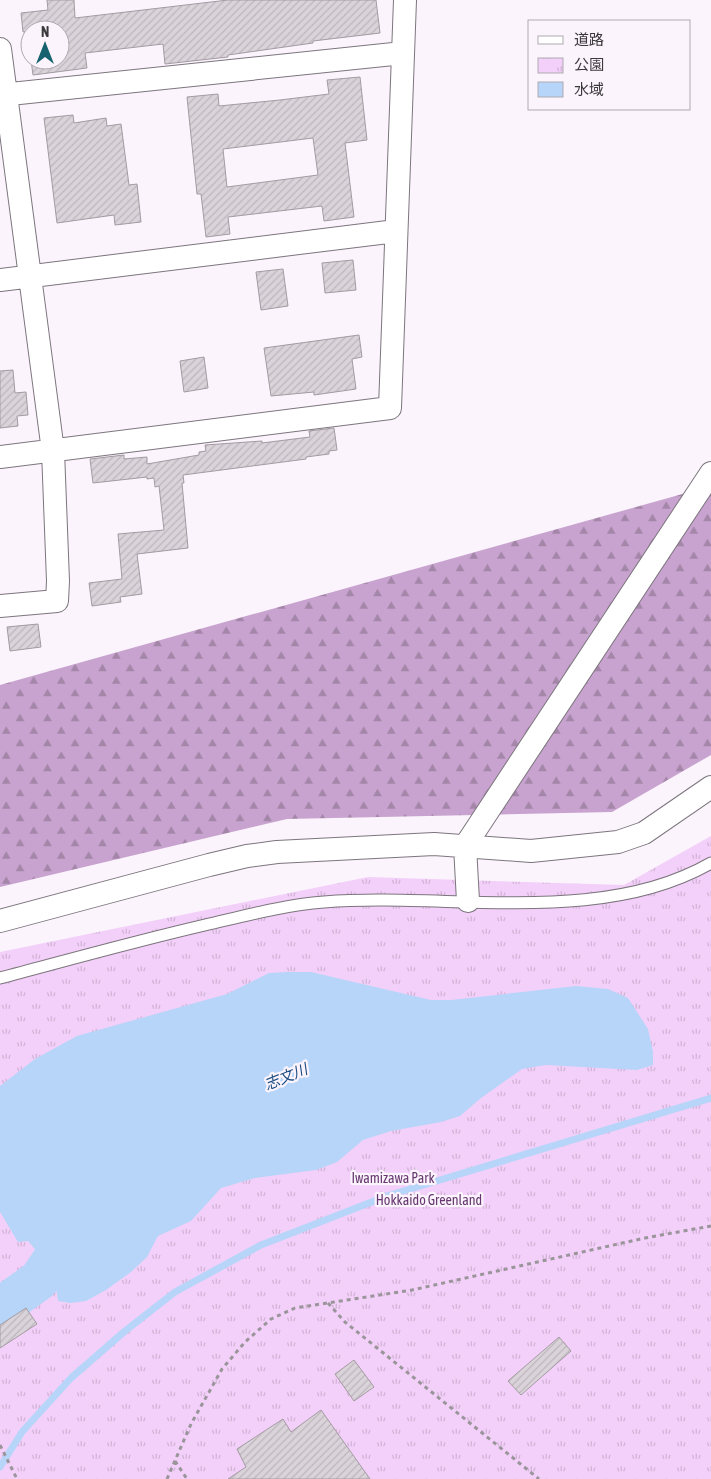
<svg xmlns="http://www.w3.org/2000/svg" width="711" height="1479" viewBox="0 0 711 1479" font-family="'Asap Condensed','Noto Sans JP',sans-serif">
	<defs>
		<pattern id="forest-firs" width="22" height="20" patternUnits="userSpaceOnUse" patternTransform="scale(1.25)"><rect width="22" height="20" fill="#c8a3cf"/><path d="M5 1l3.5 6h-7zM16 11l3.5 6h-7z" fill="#a486a9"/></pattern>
		<pattern id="park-tufts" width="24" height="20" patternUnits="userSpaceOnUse" patternTransform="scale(1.25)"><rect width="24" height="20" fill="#f3d0f9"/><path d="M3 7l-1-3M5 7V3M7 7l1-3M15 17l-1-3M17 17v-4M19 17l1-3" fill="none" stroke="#d1b3d6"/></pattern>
		<pattern id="building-hatch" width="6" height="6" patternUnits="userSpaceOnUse" patternTransform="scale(1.25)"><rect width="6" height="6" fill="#dbd3da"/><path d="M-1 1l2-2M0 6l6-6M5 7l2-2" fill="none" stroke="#bdb6bc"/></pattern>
	</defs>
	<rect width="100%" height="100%" fill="#fbf4fc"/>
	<!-- forest -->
	<path fill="url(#forest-firs)" d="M 711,486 L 711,755 L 612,812 L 287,819 L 0,887 L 0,685 Z"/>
	<!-- park -->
	<path fill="url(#park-tufts)" d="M 711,836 L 711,1479 L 0,1479 L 0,952 L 368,877 L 624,885 Z"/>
	<!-- water -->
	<path fill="#b7d5f9" d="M 288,972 L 311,972 L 431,1000 L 451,1000 L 576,986 L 608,989 L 628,998 L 648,1029 L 653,1052 L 653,1065 L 637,1070 L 546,1065 L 522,1069 L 481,1098 L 460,1116 L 441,1122 L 391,1131 L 363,1140 L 337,1162 L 316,1170 L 255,1178 L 221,1188 L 191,1221 L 158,1236 L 147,1257 L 131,1272 L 106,1290 L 86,1301 L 70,1303 L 58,1301 L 56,1287 L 43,1292 L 33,1263 L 39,1254 L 28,1241 L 18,1242 L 0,1212 L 0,1086 L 35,1059 L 77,1036 L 227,994 L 269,973 Z"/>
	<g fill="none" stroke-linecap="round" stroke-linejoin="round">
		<!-- stream -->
		<path stroke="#b7d5f9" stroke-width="7" d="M 0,1467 L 22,1432 L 71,1378 L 125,1331 L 175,1292 L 261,1245 L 387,1196 L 711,1098"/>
		<!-- river -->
		<path stroke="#b7d5f9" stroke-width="41" d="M 0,1308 L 39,1280 L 71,1233"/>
	</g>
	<!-- building -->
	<path fill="url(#building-hatch)" stroke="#a39ba2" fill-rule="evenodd" d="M 47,0 L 74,0 L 75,18 L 228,0 L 376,0 L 380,33 L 313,41 L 313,43 L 228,55 L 228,57 L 165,64 L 163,44 L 85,53 L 87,68 L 33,75 L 31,60 L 60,60 L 60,30 L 30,30 L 30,52 L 28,31 L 23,32 L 21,13 L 48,10 Z
		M 360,77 L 367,140 L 345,143 L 354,217 L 324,221 L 322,206 L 228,217 L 230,234 L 206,237 L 201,194 L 197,194 L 187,97 L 218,94 L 219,106 L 280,100 L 329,94 L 327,80 ZM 313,138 L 318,175 L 227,187 L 223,149 Z
		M 73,115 L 74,123 L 106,118 L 107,126 L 121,124 L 129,185 L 137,184 L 141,222 L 115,225 L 114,215 L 57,223 L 44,118 Z
		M 353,260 L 356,290 L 325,293 L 322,263 Z
		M 283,269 L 288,306 L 261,310 L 256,272 Z
		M 359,335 L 362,357 L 352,359 L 356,389 L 314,395 L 314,392 L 271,396 L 264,348 Z
		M 204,357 L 208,388 L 184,392 L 180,361 Z
		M 13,370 L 15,393 L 26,392 L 28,415 L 17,416 L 18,426 L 0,428 L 0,371 Z
		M 334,428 L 337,450 L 329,451 L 329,454 L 306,457 L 306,459 L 183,475 L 184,483 L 182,483 L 188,548 L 137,554 L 142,594 L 120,597 L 121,602 L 92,606 L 89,583 L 122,579 L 118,534 L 164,530 L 159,486 L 155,487 L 154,478 L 147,479 L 147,477 L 93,483 L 90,459 L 124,455 L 124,459 L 147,457 L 147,464 L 199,455 L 199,452 L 206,451 L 205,445 L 262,441 L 262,443 L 310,437 L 309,431 Z
		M 38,624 L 41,647 L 10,651 L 7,627 Z
		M 26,1308 L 37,1324 L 0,1348 L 0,1325 Z
		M 559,1337 L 571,1351 L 521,1395 L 508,1381 Z
		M 354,1360 L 374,1387 L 354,1401 L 335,1374 Z
		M 321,1410 L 370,1479 L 228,1479 L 246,1467 L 237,1449 L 283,1419 L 291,1432 Z"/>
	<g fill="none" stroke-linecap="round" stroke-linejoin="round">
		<!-- lane casing -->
		<g stroke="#7c757d" stroke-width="13">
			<path id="lane" d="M 0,978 C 68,960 136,941 205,925 C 244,916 284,905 324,902 C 448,892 600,927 711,863"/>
		</g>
		<!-- street casing -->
		<g stroke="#7c757d" stroke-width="24">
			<path id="street" d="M 0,49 L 53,451 L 58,581 L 57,601 L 0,606
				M 0,95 L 403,53
				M 0,280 L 396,231
				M 0,457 L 390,408 L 405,0
				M 468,901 L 465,846 L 711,473
				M 0,921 L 209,865 L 247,856 L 277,852 L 434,844 L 531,851 L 618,842 L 644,833 L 711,787"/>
		</g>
		<!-- path -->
		<path stroke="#9a959a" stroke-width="3" stroke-dasharray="4 4" stroke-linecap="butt" d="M 328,1303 L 345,1322 L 539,1479
			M 0,1445 L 17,1479
			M 175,1461 L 187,1479
			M 167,1479 L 191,1424 L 222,1369 L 245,1342 L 271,1319 L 295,1308 L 412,1290 L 645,1238 L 711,1226"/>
		<!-- lane -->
		<use href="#lane" stroke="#fff" stroke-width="11"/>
		<!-- street -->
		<use href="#street" stroke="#fff" stroke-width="22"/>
	</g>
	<g text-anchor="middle" stroke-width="4.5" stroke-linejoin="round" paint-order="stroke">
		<!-- park labels -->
		<g font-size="14" fill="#673870" stroke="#fbf4fc">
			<text x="393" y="1183">Iwamizawa Park</text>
			<text x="429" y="1205">Hokkaido Greenland</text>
		</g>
		<!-- water labels -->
		<g font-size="15" font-style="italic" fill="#1a4c82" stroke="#fbf4fc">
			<text transform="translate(286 1077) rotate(-22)" y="5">志文川</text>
		</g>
	</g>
	<!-- legend -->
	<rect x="528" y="20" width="162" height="90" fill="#fbf4fc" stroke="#afa9af"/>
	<rect x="538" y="36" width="25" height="8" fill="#ffffff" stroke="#afa9af"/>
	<text x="574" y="45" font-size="15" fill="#3c393c">道路</text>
	<rect x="538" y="58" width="25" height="15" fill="url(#park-tufts)" stroke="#afa9af"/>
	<text x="574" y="70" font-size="15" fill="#3c393c">公園</text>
	<rect x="538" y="82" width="25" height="15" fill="#b7d5f9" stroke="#afa9af"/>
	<text x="574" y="95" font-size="15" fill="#3c393c">水域</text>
	<!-- north arrow -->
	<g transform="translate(45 45)"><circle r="24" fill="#fbf4fc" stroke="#afa9af"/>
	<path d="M0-4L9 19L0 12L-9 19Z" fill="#16626e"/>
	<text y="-8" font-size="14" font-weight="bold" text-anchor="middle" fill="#3c393c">N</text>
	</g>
</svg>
